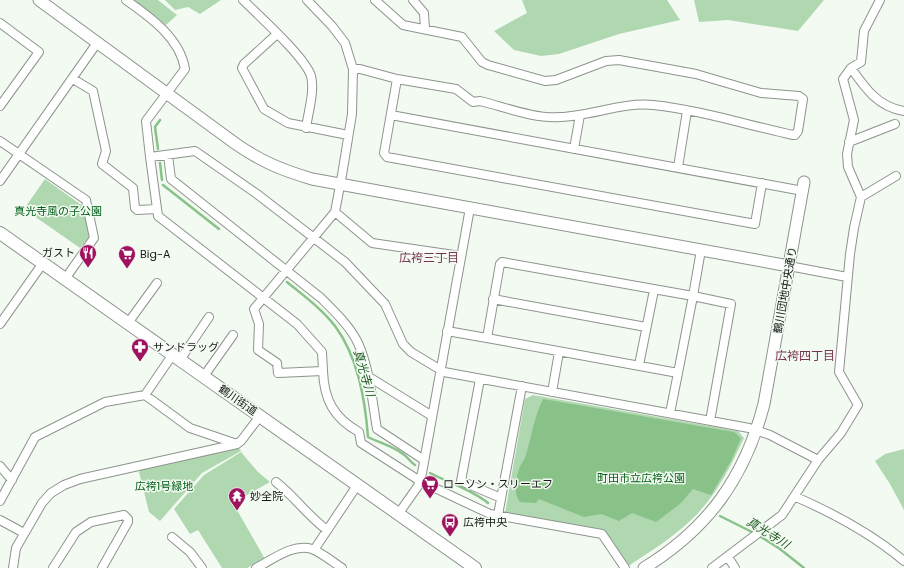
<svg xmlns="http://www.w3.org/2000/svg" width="904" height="568" viewBox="0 0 904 568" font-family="Poppins,'Noto Sans JP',sans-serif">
	<rect width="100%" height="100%" fill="#f3faf2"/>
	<!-- green -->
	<path fill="#b0d8b0" d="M 133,0 L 158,0 L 177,15 L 166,25 Z
		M 165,0 L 221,0 L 200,14 L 188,7 L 175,10 Z
		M 522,0 L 667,0 L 680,20 L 619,34 L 559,54 L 541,56 L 514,50 L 494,31 L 527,13 Z
		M 694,0 L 824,0 L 798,31 L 728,20 L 699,22 Z
		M 45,179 L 84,207 L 89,237 L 80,248 L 24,209 Z
		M 533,395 L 738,431 L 744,438 C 730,468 715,498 690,521 C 672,538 651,551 630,565 L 626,564 L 605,531 L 505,513 L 525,399 Z
		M 238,447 L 241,451 L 202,473 L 160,521 L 149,512 L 139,472 L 141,469 Z
		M 904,449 L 904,510 L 890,484 L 875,461 L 885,454 Z
		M 241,452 L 258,472 L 270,482 L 233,503 L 265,559 L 247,568 L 222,568 L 198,530 L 190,534 L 174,509 L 204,475 Z"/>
	<!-- water -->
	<path fill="#88c289" d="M 543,399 L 734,432 L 741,438 L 731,461 L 711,495 L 693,489 L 680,504 L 656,522 L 632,513 L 619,521 L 601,514 L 584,517 L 539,499 L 536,503 L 520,502 C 513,495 516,478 519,469 C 520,465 523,462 525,458 C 532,437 533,419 543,399 Z"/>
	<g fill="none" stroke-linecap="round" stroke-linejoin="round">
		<!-- stream -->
		<path stroke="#88c289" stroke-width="2.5" d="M 158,149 L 155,127 L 160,120
			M 160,163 L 162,180
			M 163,185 L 219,229
			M 287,282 C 304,296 322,309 335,326 C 358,357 365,399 368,437 C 380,443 393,446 403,454 C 408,457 410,462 415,465
			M 430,473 C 449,483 471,489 488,503
			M 720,516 L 754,533
			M 758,535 L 780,549 L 804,568"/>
		<!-- minor casing -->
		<g stroke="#8d948d" stroke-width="10">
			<path id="minor" d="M 126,0 C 150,17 180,38 185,69 L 146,121 L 150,157 L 195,151 L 257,194 L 345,262 L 385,304 L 403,344 L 411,352 L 444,372 L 749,428 L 770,435 L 818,460
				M 243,0 C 259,16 305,57 311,76 C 315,91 308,113 306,128
				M 307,0 L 332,26 L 345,43 L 353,69 L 352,114 L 342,175 L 335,212 L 254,309 L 259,324 L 258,350 L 277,363 L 278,373 L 323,371 C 324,400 334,418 359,432 L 361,443 L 420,481 L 490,514 L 602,534 L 625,568
				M 413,0 L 424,13 L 425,29
				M 0,23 L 39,52 L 0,106
				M 277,34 L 244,64 L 242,68 L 264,109 L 288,123 L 348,135
				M 851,68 L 861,62 L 864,31 L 880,0
				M 353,69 L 360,69 L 397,79 L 456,89 L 473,102 L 480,101 C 505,107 534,119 560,117 C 591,116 622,102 653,105 C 700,110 747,125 793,135 L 795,135 L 798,131 L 803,99 L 799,96 L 761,93 L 696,74 L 619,60 L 606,61 L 556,80 L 545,81 L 488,65 L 482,62 L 462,37 L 403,25 L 375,0
				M 73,79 L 93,91 L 106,151 L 102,164 L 133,188 L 135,208 L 137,210 L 157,209
				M 397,79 L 384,153 L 387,157 L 755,224 L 762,183
				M 391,115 L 803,191
				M 0,141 L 86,200 L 94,238 L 65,279
				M 849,142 L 895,124
				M 574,149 L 580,115
				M 168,155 L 171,179 L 321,298 C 334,311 350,326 358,343 C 370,370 372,400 377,429 L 424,460
				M 150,157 L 158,216 L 297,324 L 322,352 L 323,371
				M 678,167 L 687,111
				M 0,181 L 97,43
				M 861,197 L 848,167 L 847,154 L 854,120 L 843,79 L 851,68 C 865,88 878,107 904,111
				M 335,212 L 372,243 L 461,256
				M 789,266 L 847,277
				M 493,299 L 646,327
				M 128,323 L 157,283
				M 0,324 L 43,263
				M 447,331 L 487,338 L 500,264 L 502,262 L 693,296 L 701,250
				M 487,338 L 678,373 L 670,413
				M 180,360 L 209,317
				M 639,365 L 654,290
				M 678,373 L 693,296 L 731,304 L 710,421
				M 204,376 L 233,335
				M 369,377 L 432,416
				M 480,379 L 461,481 L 501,498
				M 552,392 L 559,352
				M 145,395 L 173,354
				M 0,466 L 12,480
				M 276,482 C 295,497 308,516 327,530
				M 796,497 C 835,514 871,533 904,561
				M 0,501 L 35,437 L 105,402 L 145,395 L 190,428 L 237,444
				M 399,513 L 418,486 L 422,473 L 470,208
				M 498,515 L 522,386
				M 0,520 L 24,533
				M 172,537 L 190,552 L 202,568
				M 314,550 L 358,484
				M 728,557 L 735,568
				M 13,568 L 16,548 L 42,503 L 51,493 L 64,485 L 80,479 L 237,444 L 241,441 L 260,416
				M 53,568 L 76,532 L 91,522 L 124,515 L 128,519 L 128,522 L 102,568
				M 256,568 C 272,560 293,543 312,549 C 322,553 333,562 342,568
				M 712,568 L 782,515 L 818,460 L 841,433 L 858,405 L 839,372 L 850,254 L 854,228 L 861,197 L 896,176"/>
		</g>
		<!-- tertiary casing -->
		<g stroke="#8d948d" stroke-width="13">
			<path id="tertiary" d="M 39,0 L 236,144 C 262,162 282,170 312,179 L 789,266
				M 644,568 C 709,528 745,477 764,404 L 804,182"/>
		</g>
		<!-- secondary casing -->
		<g stroke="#8d948d" stroke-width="14">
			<path id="secondary" d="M 0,233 L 475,568"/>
		</g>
		<!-- minor -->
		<use href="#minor" stroke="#fff" stroke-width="8"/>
		<!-- tertiary -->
		<use href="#tertiary" stroke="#fff" stroke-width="11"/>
		<!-- secondary -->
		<use href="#secondary" stroke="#fff" stroke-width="12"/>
	</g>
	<!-- icons -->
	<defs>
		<g id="restaurant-pin" transform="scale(0.9)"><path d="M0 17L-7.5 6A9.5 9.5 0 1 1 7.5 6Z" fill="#9e125f" stroke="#f3faf2"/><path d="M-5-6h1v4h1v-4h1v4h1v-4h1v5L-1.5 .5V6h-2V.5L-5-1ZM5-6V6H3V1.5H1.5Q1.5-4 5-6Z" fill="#fff"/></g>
		<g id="supermarket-pin" transform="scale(0.9)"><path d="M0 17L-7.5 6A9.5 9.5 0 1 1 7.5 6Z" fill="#9e125f" stroke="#f3faf2"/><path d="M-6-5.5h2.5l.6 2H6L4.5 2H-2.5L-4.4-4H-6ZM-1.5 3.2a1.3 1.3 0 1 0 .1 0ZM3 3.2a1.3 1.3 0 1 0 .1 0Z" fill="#fff"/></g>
		<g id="pharmacy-pin" transform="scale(0.9)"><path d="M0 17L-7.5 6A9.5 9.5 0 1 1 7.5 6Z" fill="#9e125f" stroke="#f3faf2"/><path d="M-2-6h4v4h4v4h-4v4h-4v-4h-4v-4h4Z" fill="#fff"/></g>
		<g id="temple-pin" transform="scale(0.9)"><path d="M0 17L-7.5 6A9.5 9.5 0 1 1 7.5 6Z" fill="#9e125f" stroke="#f3faf2"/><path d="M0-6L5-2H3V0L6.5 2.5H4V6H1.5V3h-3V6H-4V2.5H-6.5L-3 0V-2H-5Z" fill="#fff"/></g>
		<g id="bus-pin" transform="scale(0.9)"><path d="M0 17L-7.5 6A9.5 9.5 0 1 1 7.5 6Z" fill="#9e125f" stroke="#f3faf2"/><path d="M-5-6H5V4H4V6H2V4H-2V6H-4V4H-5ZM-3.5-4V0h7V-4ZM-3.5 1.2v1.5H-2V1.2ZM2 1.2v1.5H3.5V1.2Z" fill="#fff"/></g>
	</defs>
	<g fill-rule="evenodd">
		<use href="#restaurant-pin" x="88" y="253"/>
		<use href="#supermarket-pin" x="127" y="254"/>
		<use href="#pharmacy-pin" x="140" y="347"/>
		<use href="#supermarket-pin" x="430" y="484"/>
		<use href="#temple-pin" x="237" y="496"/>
		<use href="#bus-pin" x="450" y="522"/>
	</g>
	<g text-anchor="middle" stroke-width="3" stroke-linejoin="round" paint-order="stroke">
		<!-- park labels -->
		<g font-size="11" fill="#015e14" stroke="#f3faf2">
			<text x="58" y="215">真光寺風の子公園</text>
			<text x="641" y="482">町田市立広袴公園</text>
			<text x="164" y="490">広袴1号緑地</text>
		</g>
		<!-- poi labels -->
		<g font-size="11" fill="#161916" stroke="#f3faf2" text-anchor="start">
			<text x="75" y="257" text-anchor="end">ガスト</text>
			<text x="140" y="258">Big-A</text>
			<text x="153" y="351">サンドラッグ</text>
			<text x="443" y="488">ローソン・スリーエフ</text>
			<text x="250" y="500">妙全院</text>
			<text x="463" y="526">広袴中央</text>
		</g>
		<!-- street labels -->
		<g font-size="11" fill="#161916" stroke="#f3faf2">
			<text transform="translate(785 290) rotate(-80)" y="4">鶴川団地中央通り</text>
			<text transform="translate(238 400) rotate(35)" y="4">鶴川街道</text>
		</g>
		<!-- neighbourhood labels -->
		<g font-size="12" fill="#773451" stroke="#f3faf2">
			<text x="429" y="262">広袴三丁目</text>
			<text x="805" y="360">広袴四丁目</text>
		</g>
		<!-- water labels -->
		<g font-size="12" font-style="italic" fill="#1d5822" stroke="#f3faf2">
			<text transform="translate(364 373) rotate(74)" y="4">真光寺川</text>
			<text transform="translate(768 533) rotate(32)" y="4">真光寺川</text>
		</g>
	</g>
</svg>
